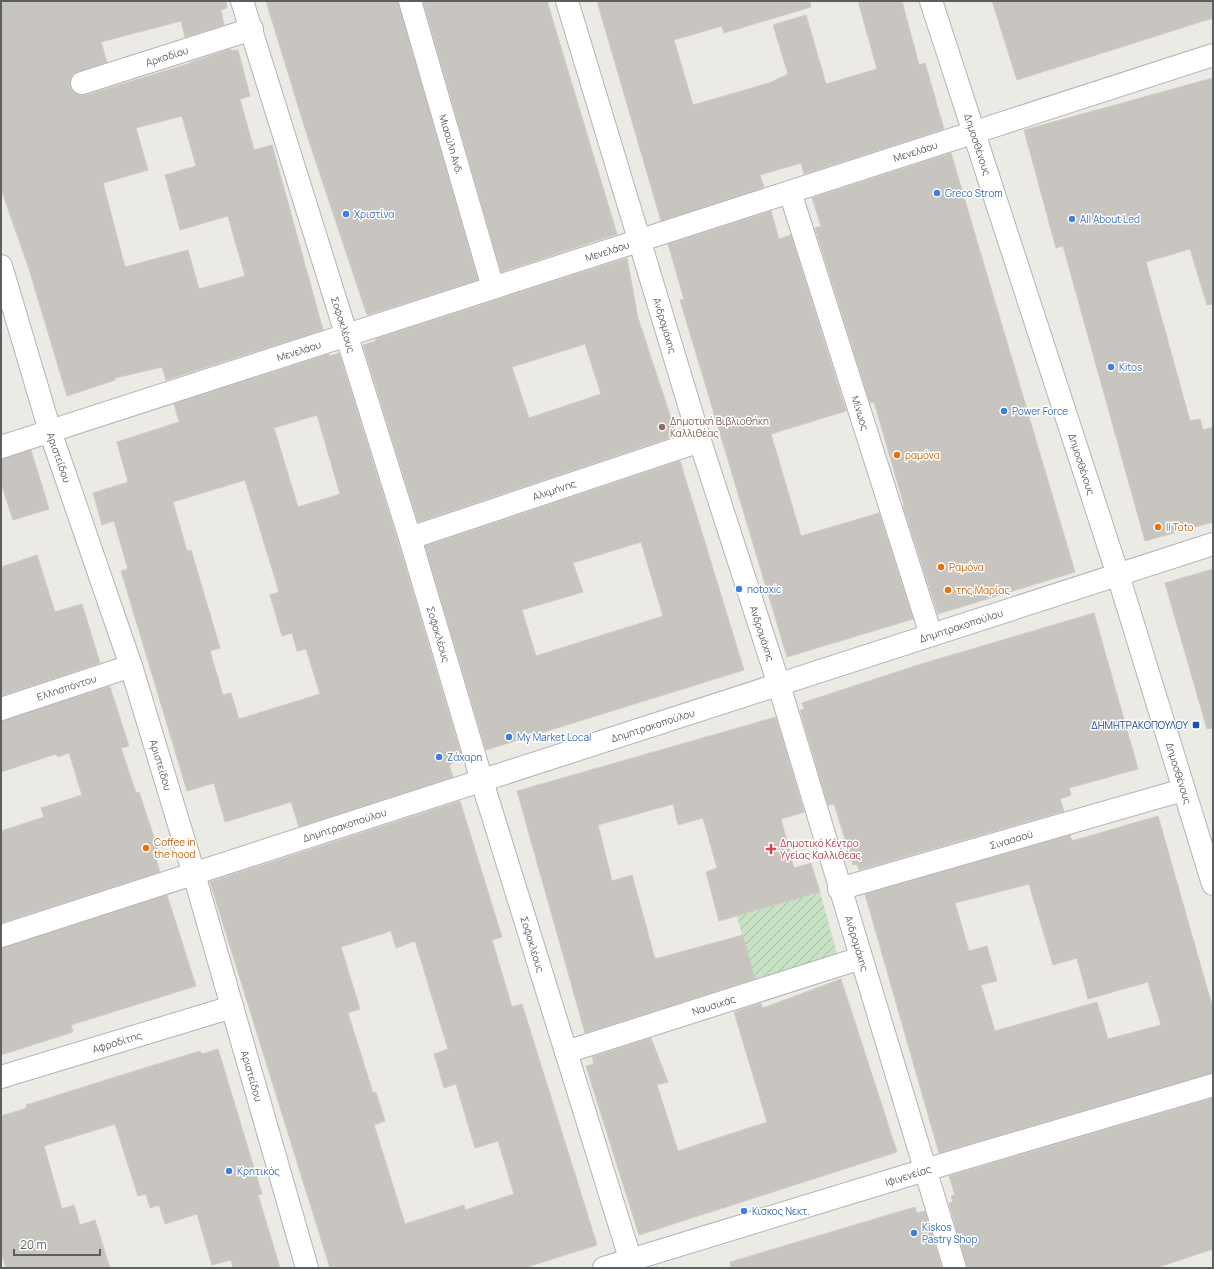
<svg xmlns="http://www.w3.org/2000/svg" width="1214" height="1269" viewBox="0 0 1214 1269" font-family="Manrope,sans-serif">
	<defs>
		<pattern id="garden-furrows" width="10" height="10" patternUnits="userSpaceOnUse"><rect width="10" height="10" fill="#c6e1c4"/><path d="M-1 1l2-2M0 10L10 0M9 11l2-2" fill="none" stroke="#a4baa3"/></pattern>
	</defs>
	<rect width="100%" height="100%" fill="#eceae4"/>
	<!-- garden -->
	<path fill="url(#garden-furrows)" d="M 820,892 L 839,961 L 756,985 L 737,916 Z"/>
	<!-- building -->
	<path fill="#c8c5c0" stroke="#d0cbc3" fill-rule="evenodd" d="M 1,1 L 226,1 L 227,8 L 221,10 L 224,25 L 185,37 L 181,21 L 101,42 L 107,62 L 73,74 L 70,80 L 70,86 L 74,92 L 80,95 L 86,95 L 191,63 L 191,62 L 231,49 L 231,51 L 238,50 L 250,96 L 240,99 L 254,150 L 272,145 L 323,330 L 166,380 L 162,367 L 115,378 L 115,380 L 67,396 L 29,269 L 1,189 ZM 182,116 L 196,166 L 165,175 L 180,230 L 228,216 L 245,276 L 199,289 L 188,250 L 125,267 L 103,183 L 148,170 L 136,128 Z
		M 266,1 L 398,1 L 478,280 L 367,315 L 307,135 Z
		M 423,1 L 547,1 L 617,234 L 501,272 Z
		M 597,1 L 810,1 L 811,7 L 724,33 L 722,26 L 674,40 L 693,105 L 769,83 L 788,74 L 773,25 L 806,15 L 826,84 L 877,69 L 858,1 L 902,1 L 919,65 L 925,63 L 944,129 L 804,174 L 801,163 L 760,175 L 764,187 L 661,221 Z
		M 992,1 L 1213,1 L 1213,18 L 1017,80 Z
		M 1213,78 L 1213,304 L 1207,305 L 1190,249 L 1146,262 L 1190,421 L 1200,419 L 1203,430 L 1213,427 L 1213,522 L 1145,541 L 1063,246 L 1056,248 L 1024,130 Z
		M 951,153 L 1075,572 L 938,614 L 903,506 L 904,505 L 874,402 L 870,403 L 815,228 L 821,226 L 812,198 Z
		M 771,211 L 779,239 L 791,235 L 846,411 L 771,434 L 801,536 L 879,513 L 913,619 L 787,657 L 680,300 L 684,299 L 668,244 Z
		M 627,258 L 638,318 L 676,433 L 672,434 L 672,437 L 418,522 L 363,345 L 376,341 L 375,339 ZM 585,344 L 601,394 L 529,418 L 512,367 Z
		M 339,353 L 398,542 L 462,758 L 453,761 L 453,763 L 449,765 L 453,777 L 299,827 L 291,802 L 225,822 L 214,783 L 187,791 L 121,571 L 128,569 L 114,521 L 102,525 L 93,493 L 128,482 L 117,442 L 179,422 L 174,404 L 329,354 L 330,356 ZM 317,415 L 340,494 L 298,507 L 274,428 ZM 245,480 L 279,592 L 270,595 L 282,636 L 292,633 L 297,651 L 306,649 L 320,694 L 239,719 L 231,693 L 223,695 L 210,651 L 220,648 L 191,550 L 187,551 L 173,502 Z
		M 31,450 L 49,509 L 13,520 L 1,483 L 1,459 Z
		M 680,461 L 744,670 L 486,750 L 425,546 ZM 641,542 L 663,616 L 536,656 L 522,610 L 583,592 L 573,563 Z
		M 37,555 L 55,612 L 82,604 L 100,663 L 1,696 L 1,567 Z
		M 1213,569 L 1213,728 L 1207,729 L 1165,583 Z
		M 1094,613 L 1138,769 L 1069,788 L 1071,795 L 1060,799 L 1064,811 L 859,870 L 857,864 L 853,865 L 834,804 L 828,805 L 800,710 L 804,709 L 802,703 L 918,665 Z
		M 108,687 L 110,687 L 129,746 L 121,748 L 136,793 L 139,792 L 160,855 L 155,856 L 160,872 L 1,923 L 1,831 L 44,817 L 41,808 L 82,795 L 69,753 L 58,757 L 56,754 L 1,772 L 1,721 Z
		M 776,717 L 804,812 L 781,819 L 794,868 L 811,863 L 820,892 L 719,921 L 706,872 L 717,868 L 703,818 L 678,825 L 673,804 L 598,825 L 612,881 L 632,875 L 655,959 L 743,935 L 755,979 L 585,1033 L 517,791 Z
		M 460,801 L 502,937 L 492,940 L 512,1007 L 522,1004 L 597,1245 L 524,1268 L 330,1268 L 210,882 ZM 391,931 L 396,948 L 415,941 L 448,1049 L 434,1054 L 444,1088 L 456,1084 L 475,1148 L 498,1141 L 514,1194 L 465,1210 L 464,1205 L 405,1224 L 374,1125 L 385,1121 L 376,1092 L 373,1093 L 348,1013 L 360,1009 L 341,947 Z
		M 1158,816 L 1213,1009 L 1213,1073 L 939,1153 L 865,894 L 1070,835 L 1072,841 ZM 1029,884 L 1053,965 L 1077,958 L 1088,999 L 1148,982 L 1161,1025 L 1108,1039 L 1097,1002 L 995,1031 L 981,985 L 997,981 L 987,946 L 969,951 L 955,903 Z
		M 167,895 L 196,986 L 71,1025 L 73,1032 L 1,1055 L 1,948 Z
		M 841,979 L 897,1152 L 639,1235 L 586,1066 L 594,1064 L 592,1057 L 651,1038 L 668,1082 L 657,1085 L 678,1151 L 767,1122 L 734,1012 L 761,1003 L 763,1008 Z
		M 218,1049 L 262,1194 L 258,1195 L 280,1268 L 233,1268 L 231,1260 L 212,1265 L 197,1214 L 165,1224 L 159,1205 L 150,1208 L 146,1194 L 138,1196 L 115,1124 L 44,1146 L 62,1209 L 74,1205 L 80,1225 L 95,1220 L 110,1268 L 6,1268 L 1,1253 L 1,1116 L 27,1108 L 26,1105 L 151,1066 L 200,1051 L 202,1054 Z
		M 1213,1098 L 1213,1249 L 1156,1268 L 967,1268 L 949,1203 L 953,1202 L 951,1196 L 955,1195 L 949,1176 Z
		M 915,1207 L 917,1213 L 925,1211 L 942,1268 L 731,1268 L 730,1262 Z"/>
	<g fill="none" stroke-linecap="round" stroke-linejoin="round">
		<!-- minor casing -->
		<g stroke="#b1b4b7" stroke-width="24">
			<g id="minor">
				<path id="s1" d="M 242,1 L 410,538 L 482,781 L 633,1268"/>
				<path id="s2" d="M 410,1 L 493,288"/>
				<path id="s3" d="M 567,1 L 700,441 L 779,685 L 955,1268"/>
				<path id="s4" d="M 931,1 L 1118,575 L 1213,884"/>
				<path id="s5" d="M 82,83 L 252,29"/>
				<path id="s6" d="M 790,192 L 931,635"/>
				<path id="s7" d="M 1,266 L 50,431 L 131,666 L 194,874 L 307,1268"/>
				<path id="s8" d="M 1,447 L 1213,55"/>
				<path id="s9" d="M 410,538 L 700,441"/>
				<path id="s10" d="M 1,709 L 131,666"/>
				<path id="s11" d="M 839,889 L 1183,790"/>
				<path id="s12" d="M 1,936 L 1213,544"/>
				<path id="s13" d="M 566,1052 L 861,958"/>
				<path id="s14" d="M 1,1077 L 232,1007"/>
				<path id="s15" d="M 604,1268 L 925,1170 L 1213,1085"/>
			</g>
		</g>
		<!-- minor -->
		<use href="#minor" stroke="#fff" stroke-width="22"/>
	</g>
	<!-- markers -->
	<g fill="#3f7fe0" stroke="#fff" stroke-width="1.5">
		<circle cx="937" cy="193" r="4"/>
		<circle cx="346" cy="214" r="4"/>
		<circle cx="1072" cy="219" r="4"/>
		<circle cx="1111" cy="367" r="4"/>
		<circle cx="1004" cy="411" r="4"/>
		<circle cx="739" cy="589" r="4"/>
		<circle cx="509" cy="737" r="4"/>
		<circle cx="439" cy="757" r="4"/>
		<circle cx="229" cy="1171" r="4"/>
		<circle cx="744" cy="1211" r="4"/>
		<circle cx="914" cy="1233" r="4"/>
	</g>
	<circle fill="#8d6e63" stroke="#fff" stroke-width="1.5" cx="662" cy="427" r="4"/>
	<g fill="#e8710a" stroke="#fff" stroke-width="1.5">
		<circle cx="897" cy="455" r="4"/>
		<circle cx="1158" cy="527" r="4"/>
		<circle cx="941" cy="567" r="4"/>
		<circle cx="948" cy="590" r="4"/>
		<circle cx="146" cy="848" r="4"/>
	</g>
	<rect fill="#1a4fb4" stroke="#fff" stroke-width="1.5" x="1192" y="721" width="8" height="8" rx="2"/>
	<path fill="#e0444e" stroke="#fff" stroke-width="1.5" d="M769 843h4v4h4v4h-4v4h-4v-4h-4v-4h4z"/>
	<g text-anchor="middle" stroke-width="3" stroke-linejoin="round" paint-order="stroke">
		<!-- street labels -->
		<g font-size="10" fill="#5c5f62" stroke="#fff">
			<text dy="4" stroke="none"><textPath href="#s5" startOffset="89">Αρκαδίου</textPath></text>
			<text dy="4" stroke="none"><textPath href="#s2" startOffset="149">Μιαούλη Ανδ.</textPath></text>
			<text dy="4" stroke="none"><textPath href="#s4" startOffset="151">Δημοσθένους</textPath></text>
			<text dy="4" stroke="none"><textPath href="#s8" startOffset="961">Μενελάου</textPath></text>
			<text dy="4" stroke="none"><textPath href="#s8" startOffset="637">Μενελάου</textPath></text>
			<text dy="4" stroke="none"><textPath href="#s1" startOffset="339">Σοφοκλέους</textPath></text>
			<text dy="4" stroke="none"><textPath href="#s3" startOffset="339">Ανδρομάχης</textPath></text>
			<text dy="4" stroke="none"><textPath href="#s8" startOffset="313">Μενελάου</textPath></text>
			<text dy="4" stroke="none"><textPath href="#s6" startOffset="232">Μίνωος</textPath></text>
			<text dy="4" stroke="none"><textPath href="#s7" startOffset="200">Αριστείδου</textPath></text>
			<text dy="4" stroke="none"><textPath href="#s4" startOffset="487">Δημοσθένους</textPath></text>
			<text dy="4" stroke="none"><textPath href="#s9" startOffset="152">Αλκμήνης</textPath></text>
			<text dy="4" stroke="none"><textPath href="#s12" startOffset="1009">Δημητρακοπούλου</textPath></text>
			<text dy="4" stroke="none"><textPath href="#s1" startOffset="663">Σοφοκλέους</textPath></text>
			<text dy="4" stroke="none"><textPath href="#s3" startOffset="662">Ανδρομάχης</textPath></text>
			<text dy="4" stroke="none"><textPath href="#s10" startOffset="69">Ελλησπόντου</textPath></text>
			<text dy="4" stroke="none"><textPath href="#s12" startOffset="685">Δημητρακοπούλου</textPath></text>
			<text dy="4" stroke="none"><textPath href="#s7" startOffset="524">Αριστείδου</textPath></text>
			<text dy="4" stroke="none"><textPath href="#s4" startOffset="811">Δημοσθένους</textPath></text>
			<text dy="4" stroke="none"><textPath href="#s12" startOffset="361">Δημητρακοπούλου</textPath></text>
			<text dy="4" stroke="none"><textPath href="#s11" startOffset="179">Σινασσού</textPath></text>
			<text dy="4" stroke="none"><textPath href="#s1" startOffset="987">Σοφοκλέους</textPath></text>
			<text dy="4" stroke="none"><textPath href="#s3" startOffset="986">Ανδρομάχης</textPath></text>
			<text dy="4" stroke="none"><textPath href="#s13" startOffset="155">Ναυσικάς</textPath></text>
			<text dy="4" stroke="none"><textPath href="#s14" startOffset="121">Αφροδίτης</textPath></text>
			<text dy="4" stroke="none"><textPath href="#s7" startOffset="848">Αριστείδου</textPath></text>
			<text dy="4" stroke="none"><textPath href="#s15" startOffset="318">Ιφιγενείας</textPath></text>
		</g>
		<!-- shop labels -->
		<g font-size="10" fill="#366cbe" stroke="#fff" text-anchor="start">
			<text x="945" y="197">Greco Strom</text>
			<text x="354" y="218">Χριστίνα</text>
			<text x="1080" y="223">All About Led</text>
			<text x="1119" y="371">Kitos</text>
			<text x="1012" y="415">Power Force</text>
			<text x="747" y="593">notoxic</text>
			<text x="517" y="741">My Market Local</text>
			<text x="447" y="761">Ζάχαρη</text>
			<text x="237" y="1175">Κρητικός</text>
			<text x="752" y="1215">Κισκος Νεκτ.</text>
			<text x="922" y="1231">Kiskos<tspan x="922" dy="12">Pastry Shop</tspan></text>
		</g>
		<!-- education labels -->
		<g font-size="10" fill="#785e54" stroke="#fff" text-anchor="start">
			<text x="670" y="425">Δημοτική Βιβλιοθήκη<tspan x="670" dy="12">Καλλιθέας</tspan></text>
		</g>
		<!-- food labels -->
		<g font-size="10" fill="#c56008" stroke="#fff" text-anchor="start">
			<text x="905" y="459">ραμόνα</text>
			<text x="1166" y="531">Il Toto</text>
			<text x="949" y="571">Ραμόνα</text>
			<text x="956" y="594">της Μαρίας</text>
			<text x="154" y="846">Coffee in<tspan x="154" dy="12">the hood</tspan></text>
		</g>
		<!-- transit labels -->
		<g font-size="10" fill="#164399" stroke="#fff" text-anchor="end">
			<text x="1188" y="729">ΔΗΜΗΤΡΑΚΟΠΟΥΛΟΥ</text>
		</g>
		<!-- health labels -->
		<g font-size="10" fill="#be3a42" stroke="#fff" text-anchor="start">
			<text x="780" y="847">Δημοτικό Κέντρο<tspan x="780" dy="12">Υγείας Καλλιθέας</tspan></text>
		</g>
	</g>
	<!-- border -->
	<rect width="1214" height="1269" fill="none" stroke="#5c5f62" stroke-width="4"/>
	<!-- scale -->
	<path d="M14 1249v6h86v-6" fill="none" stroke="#5c5f62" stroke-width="2"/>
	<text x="20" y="1249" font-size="12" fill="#5c5f62" stroke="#ffffff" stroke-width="3" paint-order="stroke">20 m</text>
</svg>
